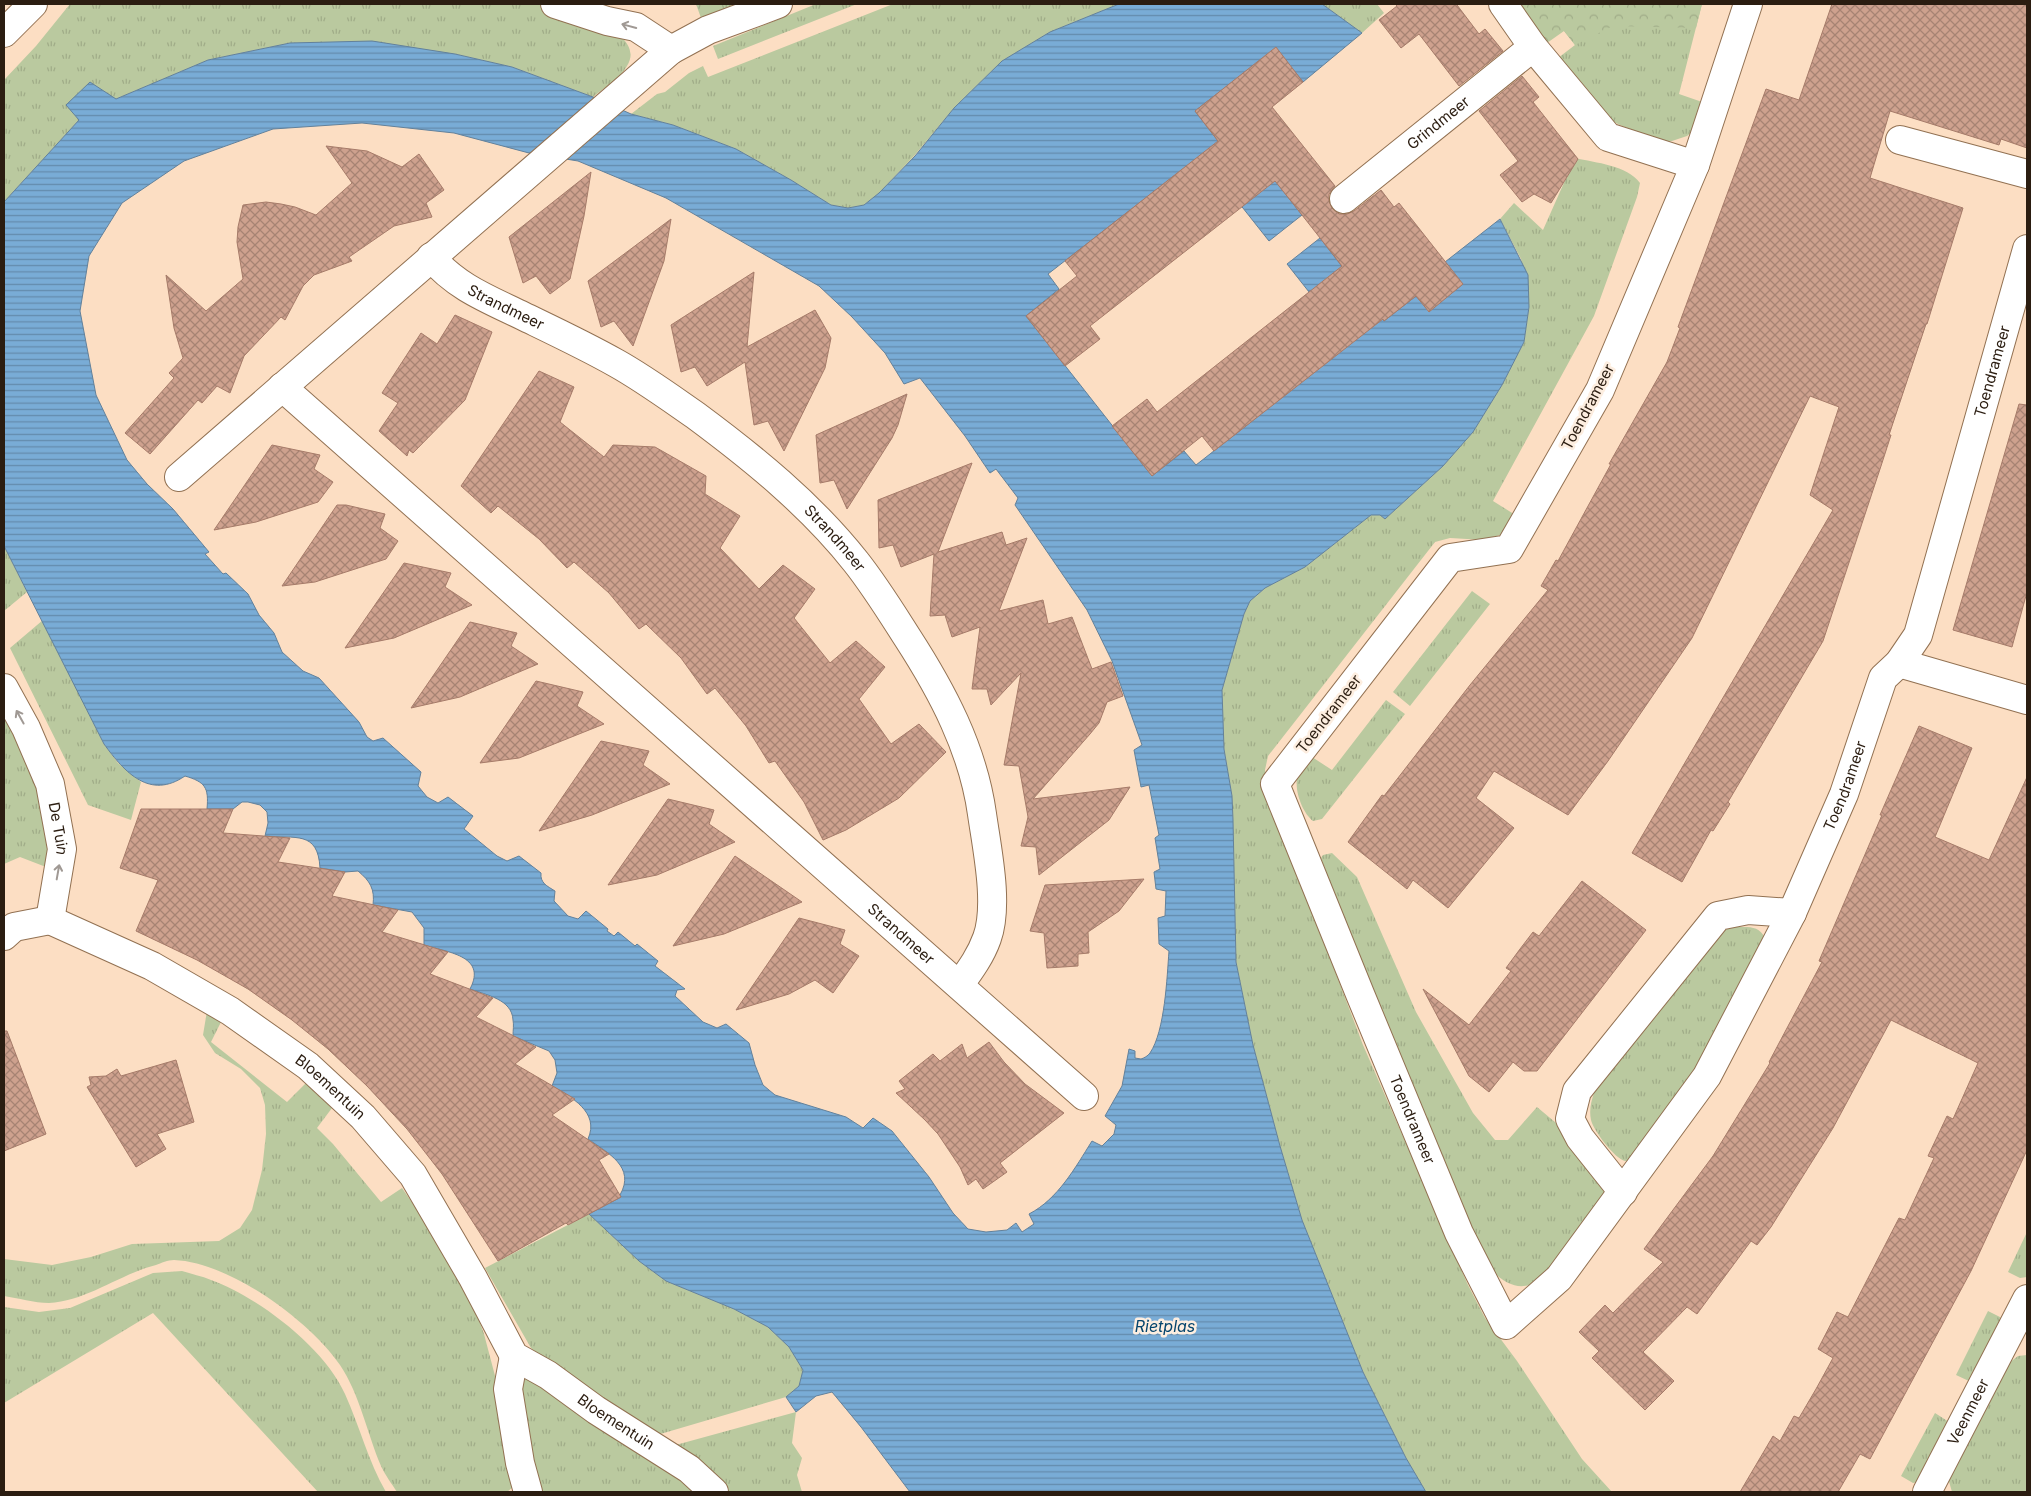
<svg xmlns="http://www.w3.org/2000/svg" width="2031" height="1496" viewBox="0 0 2031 1496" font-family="Inter,sans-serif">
	<defs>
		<pattern id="grass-tufts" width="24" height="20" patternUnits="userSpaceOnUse" patternTransform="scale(1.25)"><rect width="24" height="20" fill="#bac99f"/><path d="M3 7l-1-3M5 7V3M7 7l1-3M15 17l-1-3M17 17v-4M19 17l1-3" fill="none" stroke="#a0ac88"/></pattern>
		<pattern id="forest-crowns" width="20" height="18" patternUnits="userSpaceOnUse" patternTransform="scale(1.25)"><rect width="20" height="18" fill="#bac99f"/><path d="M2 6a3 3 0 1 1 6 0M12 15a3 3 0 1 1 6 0" fill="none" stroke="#a0ac88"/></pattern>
		<pattern id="water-rules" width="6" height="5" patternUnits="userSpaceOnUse" patternTransform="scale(1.25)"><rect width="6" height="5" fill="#79acd6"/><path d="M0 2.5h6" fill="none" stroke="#638bac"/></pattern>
		<pattern id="building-cross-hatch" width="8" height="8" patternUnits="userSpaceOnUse" patternTransform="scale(1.25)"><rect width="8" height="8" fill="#cea18e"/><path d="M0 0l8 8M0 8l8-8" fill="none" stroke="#a78373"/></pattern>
	</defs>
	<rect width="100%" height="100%" fill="#fcdec3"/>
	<!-- grass -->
	<path fill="url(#grass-tufts)" d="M 70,4 L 551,4 C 572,13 648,32 627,66 C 620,78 604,88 593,97 L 512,67 L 455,54 L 290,43 L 208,60 L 116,99 L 79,120 L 4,202 L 4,80 L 36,46 Z
		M 696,4 L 736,4 L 701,18 Z
		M 816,4 L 857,4 L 718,59 L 713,46 Z
		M 893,4 L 1119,4 L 1050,32 L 1002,61 L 954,108 L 914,156 L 879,193 L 864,205 L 848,208 L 831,205 L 791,180 L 736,149 L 673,125 L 631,114 L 657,94 L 665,92 L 689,73 L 703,66 L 708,77 Z
		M 1322,4 L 1377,4 L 1384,13 L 1362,33 Z
		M 1702,4 L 1679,94 L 1705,103 L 1696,129 L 1687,136 L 1672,141 L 1661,141 L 1620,125 L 1606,118 L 1558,58 L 1575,45 L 1564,31 L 1524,14 Z
		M 1575,158 C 1596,163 1627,165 1640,183 L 1637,197 L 1594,316 L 1493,501 L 1517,516 L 1509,532 L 1484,540 L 1450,538 L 1435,542 L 1268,756 L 1265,770 L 1266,789 L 1363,1045 L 1468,1285 L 1485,1318 L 1517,1361 L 1582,1459 L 1612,1492 L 1426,1492 L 1406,1458 L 1363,1372 L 1302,1220 L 1280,1146 L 1253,1045 L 1236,962 L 1233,820 L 1232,796 L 1224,749 L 1222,690 L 1244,614 L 1250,601 L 1265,588 L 1305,567 L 1371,515 L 1380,515 L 1385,519 L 1443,466 L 1473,432 L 1502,385 L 1524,342 L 1529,307 L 1521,259 L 1500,219 L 1514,203 L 1543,230 Z
		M 4,546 L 27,592 L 4,611 Z
		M 1472,591 L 1490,604 L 1410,706 L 1393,692 Z
		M 43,620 L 104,744 L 118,763 L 141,782 L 131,820 L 88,805 L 10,648 Z
		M 1386,700 L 1405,714 L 1322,819 L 1313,821 C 1302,813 1292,786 1299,773 C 1302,768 1308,762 1312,757 L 1332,770 Z
		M 4,715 C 24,756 61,821 46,867 L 20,857 L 4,864 Z
		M 1332,853 L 1357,877 L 1416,1012 L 1473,1113 L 1495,1140 L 1508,1140 L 1537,1107 L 1568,1133 L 1607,1193 C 1596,1209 1584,1225 1573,1240 C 1550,1273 1526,1310 1488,1266 L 1396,1056 L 1321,858 L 1323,855 Z
		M 1735,927 C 1748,927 1759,925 1765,938 L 1707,1050 L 1643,1152 C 1638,1156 1632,1161 1625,1161 C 1615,1159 1593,1130 1591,1120 C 1589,1110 1591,1102 1594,1093 L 1715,938 L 1724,930 Z
		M 207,1011 L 222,1020 L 211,1042 L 287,1102 L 306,1083 L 332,1108 L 317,1128 L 333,1144 L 381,1202 L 402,1188 L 427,1224 L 476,1312 L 484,1334 L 499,1391 L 514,1486 L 507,1492 L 397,1492 C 392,1484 385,1475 381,1466 C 367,1433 360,1395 340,1365 C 309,1320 229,1262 174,1260 C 168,1260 161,1263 156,1265 C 120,1274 87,1301 49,1303 C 34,1303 18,1298 4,1296 L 4,1259 L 52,1265 L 91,1257 L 132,1244 L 219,1241 L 240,1228 L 252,1210 L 262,1170 L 266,1134 L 265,1105 L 260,1088 L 241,1069 L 215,1053 L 203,1035 Z
		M 589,1214 L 639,1261 L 666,1281 L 734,1309 L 768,1327 L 789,1347 L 803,1370 L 799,1386 L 786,1397 L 657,1435 L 567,1377 L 531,1348 L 485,1268 Z
		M 2027,1232 L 2027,1277 L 2020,1278 L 2008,1272 Z
		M 182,1271 C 191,1274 202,1276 211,1280 C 258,1297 324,1347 345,1394 C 360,1427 368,1461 386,1492 L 318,1492 L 153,1313 L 4,1403 L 4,1307 L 39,1312 L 70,1308 L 153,1273 Z
		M 1988,1311 L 2000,1317 L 2003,1321 L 1971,1382 L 1956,1375 Z
		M 2027,1355 L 2027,1492 L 1952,1492 L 1948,1478 L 2009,1363 L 2018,1356 Z
		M 528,1375 L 702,1492 L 538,1492 L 519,1388 L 522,1380 Z
		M 796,1412 L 792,1443 L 802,1458 L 797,1475 L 802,1492 L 728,1492 L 716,1480 L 672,1446 Z
		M 1935,1413 L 1949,1422 L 1918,1482 L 1913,1483 L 1901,1476 Z"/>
	<!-- forest -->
	<path fill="url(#forest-crowns)" d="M 1516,4 L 1702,4 L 1696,28 L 1613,26 L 1575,45 L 1564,31 L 1547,43 Z"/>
	<!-- water -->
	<path fill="url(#water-rules)" stroke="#62819b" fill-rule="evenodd" d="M 1119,4 L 1322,4 L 1362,33 L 1303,82 L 1276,48 L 1195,111 L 1222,146 L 1238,133 L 1302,215 L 1269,241 L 1201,155 L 1048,274 L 1059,289 L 1026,316 L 1152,476 L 1184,451 L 1196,465 L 1350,344 L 1287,264 L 1320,238 L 1384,321 L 1416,296 L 1429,311 L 1462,285 L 1445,262 L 1500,219 L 1528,275 L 1529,307 L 1524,342 L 1502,385 L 1473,432 L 1443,466 L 1385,519 L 1380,515 L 1371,515 L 1305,567 L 1265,588 L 1250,601 L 1244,614 L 1222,690 L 1224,749 L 1232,796 L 1233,820 L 1236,962 L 1253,1045 L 1280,1146 L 1302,1220 L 1363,1372 L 1406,1458 L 1426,1492 L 910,1492 L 861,1427 L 832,1392 L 816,1396 L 796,1412 L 786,1397 L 799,1386 L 803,1370 L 789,1347 L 768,1327 L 734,1309 L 666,1281 L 639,1261 L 589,1214 L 621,1197 L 620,1195 C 636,1167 608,1153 588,1139 C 600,1112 571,1097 552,1086 L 557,1073 L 555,1060 L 549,1051 L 513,1036 C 513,1030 514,1025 513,1020 C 512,999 486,995 470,989 C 488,955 445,952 424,945 L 424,928 L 412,912 L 373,905 C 375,889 370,881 358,871 L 345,872 L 320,868 C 318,830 295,839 265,836 L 268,823 L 267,812 L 260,805 L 248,802 L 242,802 L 233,809 L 207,809 C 209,787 205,782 185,776 C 150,800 125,773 104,744 L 4,546 L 4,202 L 79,120 L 66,105 L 90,82 L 116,99 L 208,60 L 290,43 L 372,41 L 455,54 L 512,67 L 593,97 L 631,114 L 673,125 L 736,149 L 791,180 L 831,205 L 848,208 L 864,205 L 879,193 L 915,156 L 954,108 L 1002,61 L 1050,32 ZM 362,123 L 454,133 L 529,153 L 578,161 L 666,198 L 819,286 L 852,317 L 885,353 L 904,384 L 920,378 L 965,436 L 990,473 L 996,469 L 1018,498 L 1015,505 L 1087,610 L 1112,661 L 1142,745 L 1134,750 L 1141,787 L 1149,785 L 1159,835 L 1155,838 L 1160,869 L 1154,872 L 1156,889 L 1166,891 L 1165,916 L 1158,918 L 1159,944 L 1169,951 C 1167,977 1165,1031 1150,1053 C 1148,1056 1144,1058 1141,1059 L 1135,1058 L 1135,1051 L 1129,1049 L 1122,1086 L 1105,1116 L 1116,1125 L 1114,1134 L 1102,1146 L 1092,1141 C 1075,1168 1058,1199 1029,1214 L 1034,1224 L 1022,1232 L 1016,1223 L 1007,1230 L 986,1232 L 968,1229 L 953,1213 L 929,1177 L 892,1131 L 873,1118 L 863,1128 L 846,1117 L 775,1095 L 763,1085 L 755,1065 L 749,1043 L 726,1024 L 717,1028 L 703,1022 L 675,996 L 677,990 L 685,989 L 655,966 L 658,961 L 637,944 L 635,946 L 618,932 L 614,936 L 607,931 L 608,929 L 586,911 L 578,919 L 568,916 L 554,901 L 555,891 C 547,886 540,883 541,873 L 519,856 L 507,861 L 497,856 L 464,829 L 473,816 L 448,797 L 438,803 L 427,797 L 418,786 L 421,772 L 383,738 L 373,741 L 367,737 L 359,722 L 319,678 L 303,671 L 282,652 L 274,633 L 259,615 L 248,594 L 226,573 L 223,574 L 205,554 L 209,552 L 173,509 L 147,484 L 127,460 L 96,395 L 80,311 L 89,256 L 122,203 L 184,161 L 273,129 Z"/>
	<!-- building -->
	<path fill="url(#building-cross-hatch)" stroke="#a67b69" d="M 1395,4 L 1458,4 L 1457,5 L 1479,34 L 1485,29 L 1503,51 L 1459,86 L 1419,34 L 1401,48 L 1379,20 L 1397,6 Z
		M 1832,4 L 2027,4 L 2027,148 L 2001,139 L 1999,145 L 1890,111 L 1870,178 L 1963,208 L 1927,324 L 1926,324 L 1889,435 L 1891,435 L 1881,466 L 1823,641 L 1728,802 L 1730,804 L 1713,831 L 1711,830 L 1682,882 L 1632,853 L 1833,510 L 1810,495 L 1839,407 L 1810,396 L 1692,638 L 1608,761 L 1568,815 L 1494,771 L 1476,798 L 1514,828 L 1448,908 L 1413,880 L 1407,889 L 1348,842 L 1382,795 L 1384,796 L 1470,685 L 1548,590 L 1541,586 L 1556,560 L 1558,561 L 1611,464 L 1609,464 L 1667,362 L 1680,328 L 1678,327 L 1766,89 L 1799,100 Z
		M 1276,47 L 1303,82 L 1272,107 L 1335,186 L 1329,194 L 1329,201 L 1332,208 L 1339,214 L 1347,214 L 1354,211 L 1381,190 L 1394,207 L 1399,203 L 1463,284 L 1429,312 L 1416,296 L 1384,321 L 1383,319 L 1214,451 L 1202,436 L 1152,476 L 1112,426 L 1147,399 L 1157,412 L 1342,266 L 1302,215 L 1275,181 L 1090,326 L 1100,339 L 1065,366 L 1026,316 L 1077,276 L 1065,261 L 1218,141 L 1195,111 Z
		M 1522,76 L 1539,97 L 1533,102 L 1578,159 L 1551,203 L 1534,194 L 1522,202 L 1500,175 L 1518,161 L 1479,111 Z
		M 326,146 L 367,151 L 402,167 L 419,154 L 444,190 L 426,203 L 432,217 L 394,226 L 349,257 L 352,261 L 314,275 L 303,286 L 285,320 L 281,317 L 244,356 L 230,393 L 217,386 L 202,403 L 198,400 L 150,454 L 125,433 L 174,378 L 169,373 L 183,358 L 174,328 L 166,275 L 206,311 L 243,279 L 237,242 L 238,227 L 243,205 L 266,202 L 281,204 L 295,207 L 316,215 L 352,183 Z
		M 591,172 L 584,216 L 570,279 L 550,294 L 536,276 L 523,283 L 509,237 Z
		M 671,219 L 664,261 L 633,346 L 614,321 L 601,327 L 588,281 Z
		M 754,272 L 747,347 L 815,310 L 831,338 L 825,368 L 784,451 L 768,421 L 754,425 L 745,362 L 707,386 L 695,367 L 681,372 L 671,325 Z
		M 455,315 L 492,332 L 465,400 L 413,453 L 409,450 L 407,456 L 379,431 L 398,403 L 382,393 L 421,333 L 437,344 Z
		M 539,371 L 574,387 L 560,422 L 604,457 L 613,445 L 655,447 L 706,476 L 705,494 L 740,516 L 720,548 L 759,589 L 783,565 L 815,589 L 794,618 L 830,663 L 856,641 L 885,667 L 859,699 L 891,744 L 919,724 L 946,752 L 899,798 L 846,830 L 823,840 L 804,802 L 775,761 L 769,763 L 746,726 L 715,688 L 707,694 L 681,658 L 646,624 L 639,629 L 609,593 L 574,562 L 567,568 L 539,539 L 498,506 L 491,513 L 461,486 Z
		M 907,394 L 898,425 L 892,438 L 847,509 L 834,480 L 820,483 L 816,435 Z
		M 2019,404 L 2027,405 L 2027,592 L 2012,647 L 1953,630 Z
		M 272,445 L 320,455 L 314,469 L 333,482 L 318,502 L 256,522 L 214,530 Z
		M 972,463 L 938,552 L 1002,532 L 1006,545 L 1027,538 L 999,611 L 1043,600 L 1048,624 L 1072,617 L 1092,669 L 1111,662 L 1123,696 L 1107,702 L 1099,723 L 1090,734 L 1033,799 L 1130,787 L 1109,820 L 1039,875 L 1036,847 L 1021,846 L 1028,817 L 1019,766 L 1004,765 L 1021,673 L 991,705 L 987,689 L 972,689 L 980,627 L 952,637 L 945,615 L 930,616 L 934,554 L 901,567 L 893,545 L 879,548 L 878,500 Z
		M 337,505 L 346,505 L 385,514 L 380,528 L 398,541 L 386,559 L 315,582 L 282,586 Z
		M 404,563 L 451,573 L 445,587 L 472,605 L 394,638 L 345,648 Z
		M 470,622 L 517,633 L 511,646 L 538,664 L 460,697 L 411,708 Z
		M 536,681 L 583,692 L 577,706 L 604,724 L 519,758 L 480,763 Z
		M 1919,726 L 1972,748 L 1935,837 L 1989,860 L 2027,777 L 2027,1150 L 1971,1271 L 1870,1459 L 1860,1454 L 1838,1492 L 1740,1492 L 1773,1436 L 1780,1441 L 1794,1416 L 1799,1418 L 1816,1389 L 1833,1358 L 1818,1349 L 1837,1312 L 1848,1317 L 1899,1218 L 1905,1220 L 1934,1158 L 1928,1156 L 1938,1135 L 1947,1116 L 1953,1119 L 1978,1063 L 1891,1020 L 1833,1128 L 1771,1227 L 1757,1245 L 1751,1241 L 1697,1314 L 1687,1307 L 1643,1352 L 1674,1381 L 1645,1410 L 1592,1358 L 1599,1351 L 1579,1332 L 1605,1305 L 1613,1313 L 1663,1262 L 1644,1249 L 1713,1156 L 1770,1063 L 1769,1062 L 1822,962 L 1819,961 L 1882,815 L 1880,815 Z
		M 601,741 L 649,751 L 643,765 L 670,784 L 592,815 L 539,831 Z
		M 668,799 L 714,810 L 709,824 L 735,842 L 657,875 L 608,885 Z
		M 141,809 L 233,809 L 223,833 L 290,838 L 278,862 L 345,872 L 332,896 L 398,910 L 382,932 L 448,952 L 430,974 L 493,998 L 476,1017 L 536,1047 L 515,1064 L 575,1099 L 552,1115 L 609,1154 L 599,1160 L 621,1197 L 568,1225 L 566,1223 L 498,1261 L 442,1174 L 407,1129 L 367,1086 L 328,1049 L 292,1020 L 248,989 L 197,960 L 136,931 L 158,880 L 120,868 Z
		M 735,856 L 802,902 L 724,934 L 673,946 Z
		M 1144,879 L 1119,911 L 1088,932 L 1089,953 L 1078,954 L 1078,966 L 1047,968 L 1044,933 L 1030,931 L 1045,885 Z
		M 1582,881 L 1646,930 L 1537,1071 L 1524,1071 L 1513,1062 L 1489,1092 L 1469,1076 L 1423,989 L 1469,1025 L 1511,971 L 1506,968 L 1520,949 L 1533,932 L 1539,936 Z
		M 799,918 L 845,930 L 840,944 L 859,956 L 833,993 L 815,980 L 789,994 L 736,1010 Z
		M 4,1031 L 7,1031 L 46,1134 L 4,1151 Z
		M 989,1042 L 1004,1062 L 1025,1084 L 1064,1113 L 1000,1163 L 1007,1172 L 983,1189 L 976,1179 L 968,1185 L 960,1167 L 938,1134 L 925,1120 L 896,1093 L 905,1089 L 899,1081 L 933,1054 L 940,1061 L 962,1044 L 967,1058 Z
		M 176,1060 L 194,1122 L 157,1134 L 166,1149 L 136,1167 L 87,1087 L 91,1085 L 89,1077 L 106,1076 L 117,1069 L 121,1076 Z"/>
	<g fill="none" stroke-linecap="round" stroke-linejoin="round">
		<!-- minor casing -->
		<g stroke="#927152" stroke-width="30">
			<g id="minor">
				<path d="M 555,4 L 607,21 L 636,27 L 671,50"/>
				<path d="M 1503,4 L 1533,47 L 1608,137 L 1695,165"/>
				<path id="s1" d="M 1748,4 L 1695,165 L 1600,390 L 1509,549 L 1450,558 L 1275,784 L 1360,994 L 1459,1233 L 1506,1325 L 1559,1278 L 1707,1076 L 1792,913 L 1844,794 L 1883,678 L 1899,663 L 1918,635 L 2027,249"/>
				<path d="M 1900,140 L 2027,174"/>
				<path id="s2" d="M 1344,199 L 1533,47"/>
				<path id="s3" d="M 431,257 C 456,287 488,299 523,316 C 554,331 586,346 616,363 C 643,378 669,397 695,415 C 753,458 811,505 856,562 C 875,586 891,612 907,637 C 942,691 973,749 982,814 C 987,849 999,905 987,938 C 981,955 971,969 960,984"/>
				<path id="s4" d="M 282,387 L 1084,1096"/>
				<path d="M 179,477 L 671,50 L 708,30 L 778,4"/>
				<path d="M 1899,663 L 2027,700"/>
				<path id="s5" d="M 4,688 L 26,728 L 50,784 L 62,849 L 50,920"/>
				<path id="s6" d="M 50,920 L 152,966 L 230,1011 L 308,1066 L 363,1117 L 413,1175 L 473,1278 L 514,1356 L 548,1375 L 596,1410 L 689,1469 L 714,1492"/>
				<path d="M 4,936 L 14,927 L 50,920"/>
				<path d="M 1623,1192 L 1580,1138 L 1570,1119 L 1577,1091 L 1718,916 L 1748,910 L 1792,913"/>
				<path d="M 514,1356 L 508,1389 L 520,1463 L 528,1492"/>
				<path id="s7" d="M 1927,1492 L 2027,1299"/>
			</g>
		</g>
		<!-- major casing -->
		<g stroke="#927152" stroke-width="30">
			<path id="major" d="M 4,33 L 33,4"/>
		</g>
		<!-- minor -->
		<use href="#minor" stroke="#fff" stroke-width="28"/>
		<!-- major -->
		<use href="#major" stroke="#fff" stroke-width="28"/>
	</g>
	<!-- one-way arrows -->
	<defs><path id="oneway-shaft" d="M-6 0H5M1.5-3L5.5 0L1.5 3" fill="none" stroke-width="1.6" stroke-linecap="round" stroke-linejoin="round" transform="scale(1.25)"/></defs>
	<g stroke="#a09994">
		<use href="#oneway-shaft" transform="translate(629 26) rotate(-165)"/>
		<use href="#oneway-shaft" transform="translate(20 717) rotate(-119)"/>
		<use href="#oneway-shaft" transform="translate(58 872) rotate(-80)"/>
	</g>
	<g text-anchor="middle" stroke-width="5" stroke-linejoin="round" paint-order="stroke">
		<!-- street labels -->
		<g font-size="15" fill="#2b1d11" stroke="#fdeee0">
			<text dy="5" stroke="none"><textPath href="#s2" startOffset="121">Grindmeer</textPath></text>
			<text dy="5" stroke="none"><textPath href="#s3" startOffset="91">Strandmeer</textPath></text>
			<text dy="5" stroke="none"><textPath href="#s1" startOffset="2618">Toendrameer</textPath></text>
			<text transform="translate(1588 407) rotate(-62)" y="5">Toendrameer</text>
			<text dy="5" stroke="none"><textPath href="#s3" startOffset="496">Strandmeer</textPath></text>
			<text transform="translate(1329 714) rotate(-52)" y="5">Toendrameer</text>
			<text dy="5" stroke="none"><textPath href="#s1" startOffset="2174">Toendrameer</textPath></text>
			<text dy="5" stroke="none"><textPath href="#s5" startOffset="152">De Tuin</textPath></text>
			<text dy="5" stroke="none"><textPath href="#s4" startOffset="826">Strandmeer</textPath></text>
			<text dy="5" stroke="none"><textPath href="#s6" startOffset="328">Bloementuin</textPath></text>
			<text dy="5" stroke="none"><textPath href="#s1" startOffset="1305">Toendrameer</textPath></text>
			<text dy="5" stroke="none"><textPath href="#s7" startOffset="90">Veenmeer</textPath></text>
			<text dy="5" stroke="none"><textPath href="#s6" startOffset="778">Bloementuin</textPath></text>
		</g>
		<!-- water labels -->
		<g font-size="16" font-style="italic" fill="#05456d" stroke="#fdeee0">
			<text x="1165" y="1332">Rietplas</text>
		</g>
	</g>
	<!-- border -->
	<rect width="2031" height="1496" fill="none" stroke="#2b1d11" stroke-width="10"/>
</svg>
